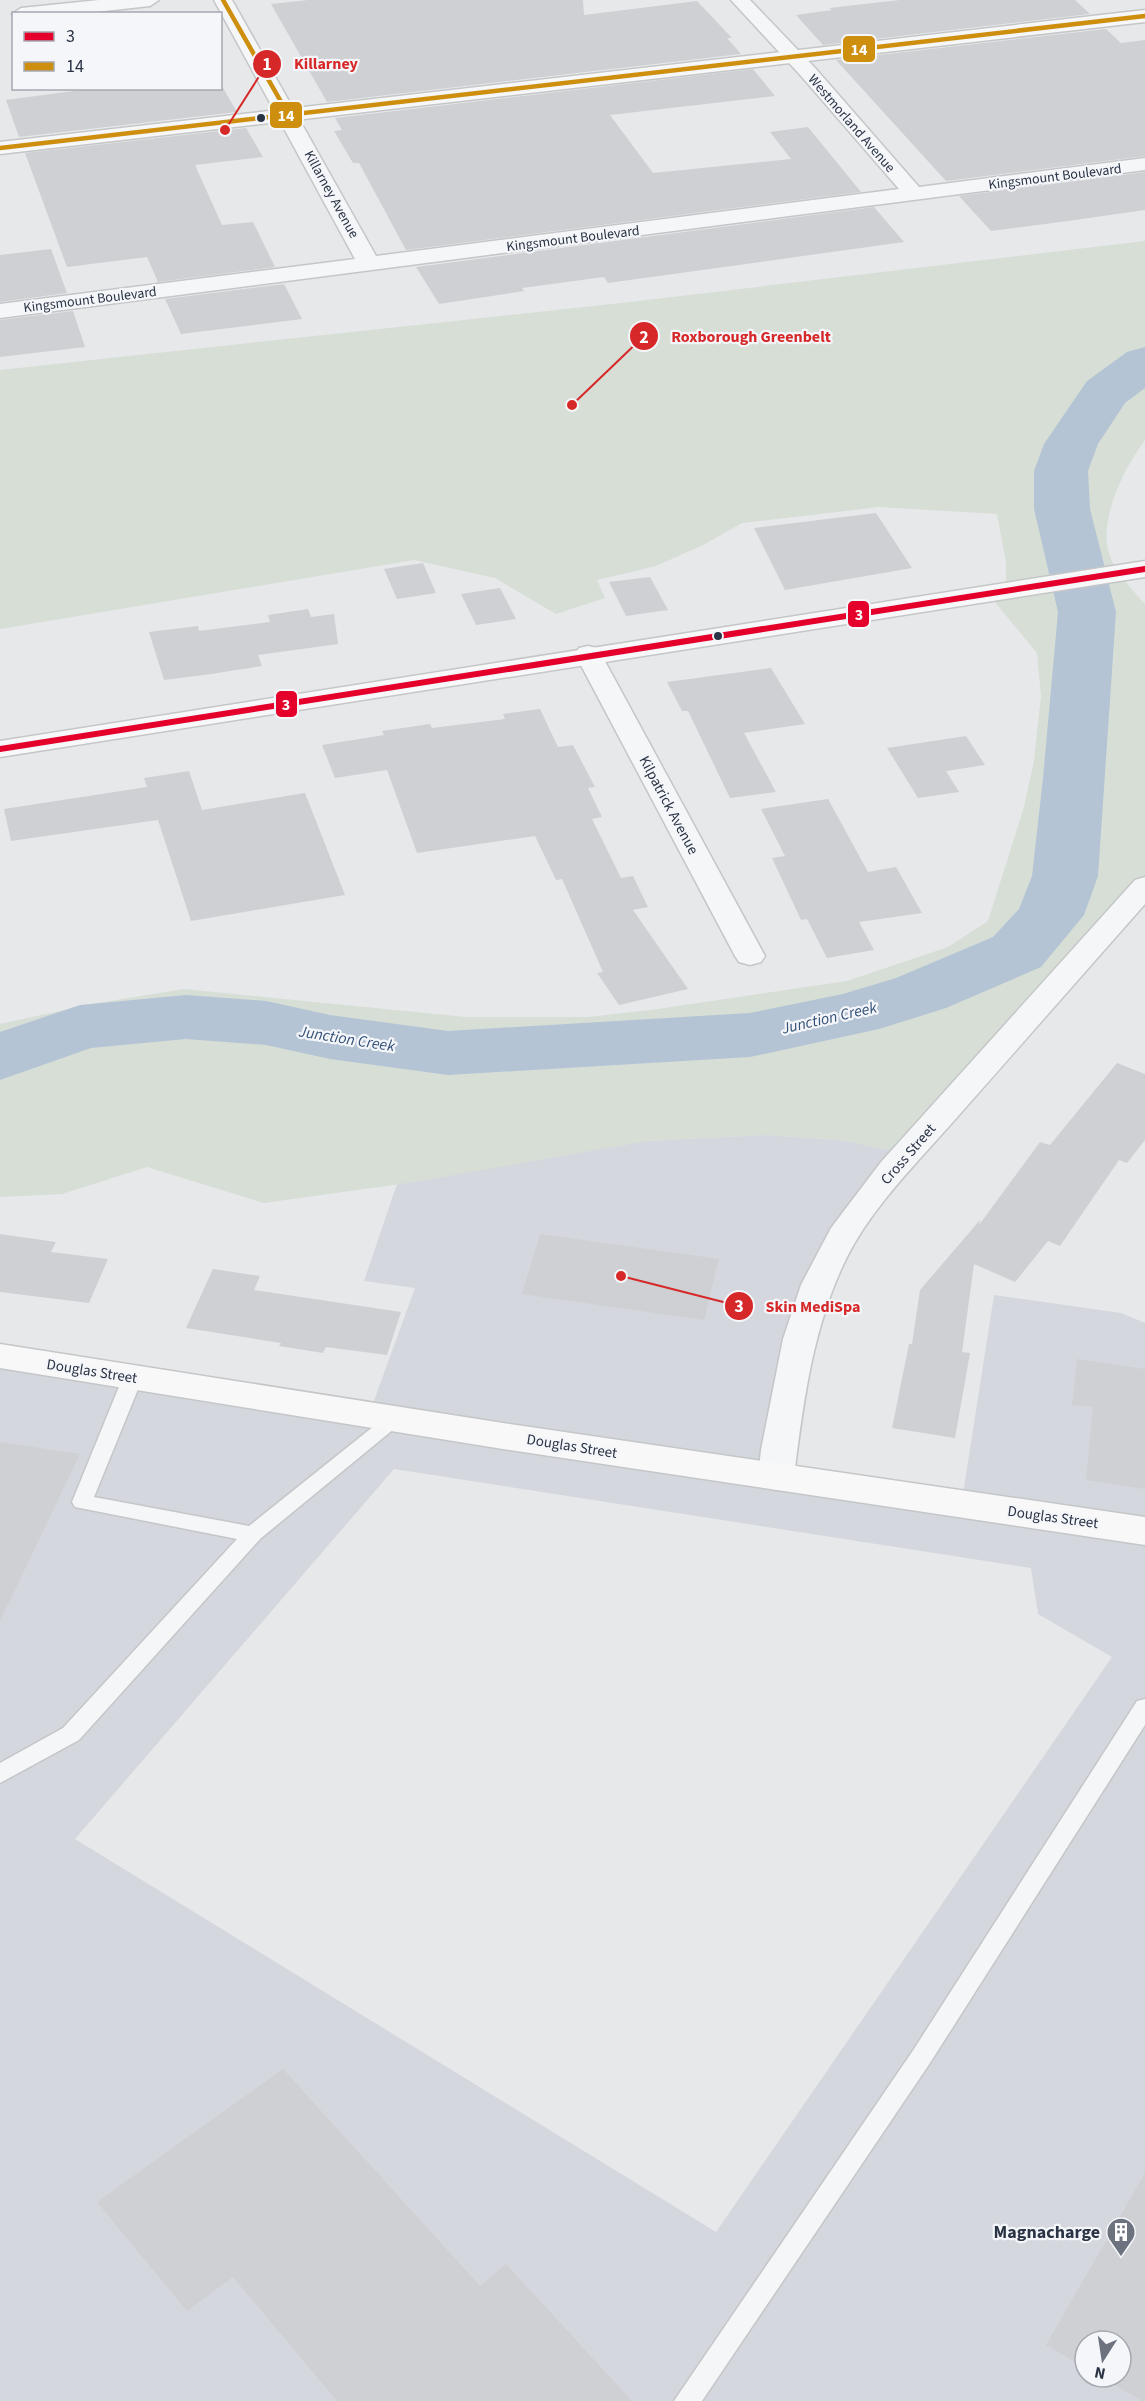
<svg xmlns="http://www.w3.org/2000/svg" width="1145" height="2401" viewBox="0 0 1145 2401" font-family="'Source Sans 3',sans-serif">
	<rect width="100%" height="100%" fill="#e6e8ea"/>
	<!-- built -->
	<path fill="#d4d7dd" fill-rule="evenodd" d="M 766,1135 L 841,1140 L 904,1153 L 828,1256 L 772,1479 L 961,1507 L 994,1295 L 1121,1313 L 1145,1323 L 1145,2401 L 0,2401 L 0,1358 L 368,1417 L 415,1288 L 364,1281 L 397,1184 L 646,1141 ZM 394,1469 L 1031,1568 L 1038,1614 L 1112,1657 L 716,2232 L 75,1839 ZM 1085,2341 L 1121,2341 L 1121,2377 L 1085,2377 Z"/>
	<!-- green -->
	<path fill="#d6ded6" d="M 1145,241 L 1145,440 C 1125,467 1103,510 1107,545 C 1110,568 1131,588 1145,604 L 1145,882 L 904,1153 L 840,1140 L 766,1135 L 646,1141 L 415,1182 L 264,1203 L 147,1167 L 62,1194 L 0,1197 L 0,1024 L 92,1004 L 184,989 L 466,1017 L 588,1017 L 651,1010 L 847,981 L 948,947 L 988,921 L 1024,807 L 1034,761 L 1041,696 L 1037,653 L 990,596 L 1006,593 L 1006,562 L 997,514 L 879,507 L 742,523 L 703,545 L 656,566 L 597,580 L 605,598 L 556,614 L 495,578 L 414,560 L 0,629 L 0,370 L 630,302 Z"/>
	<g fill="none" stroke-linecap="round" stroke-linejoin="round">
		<!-- river -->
		<path fill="#b4c4d5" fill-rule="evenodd" d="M 1145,347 L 1145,388 L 1125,403 L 1098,444 L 1088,471 L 1090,509 L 1116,612 L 1098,876 L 1084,915 L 1041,967 L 946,1008 L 879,1029 L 750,1057 L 448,1075 L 330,1059 L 266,1045 L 186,1039 L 91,1048 L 0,1080 L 0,1032 L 80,1005 L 186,995 L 266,1001 L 330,1015 L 448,1031 L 750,1013 L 843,994 L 896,978 L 993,937 L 1019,909 L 1032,876 L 1043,778 L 1058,612 L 1034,509 L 1034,471 L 1044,444 L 1087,381 L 1127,352 Z"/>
	</g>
	<!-- building -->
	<path fill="#ced0d3" d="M 308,0 L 583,0 L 584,15 L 697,1 L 732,38 L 727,38 L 741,54 L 327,102 L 271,4 Z
		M 900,0 L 1075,0 L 1090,14 L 823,45 L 796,15 L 832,10 L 829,8 Z
		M 1106,29 L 1121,43 L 1145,40 L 1145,156 L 946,181 L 836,60 Z
		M 753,69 L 775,96 L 610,115 L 653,173 L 791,159 L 770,132 L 808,127 L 861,192 L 406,250 L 359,163 L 353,163 L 334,131 L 342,130 L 335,118 Z
		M 96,88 L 223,88 L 237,112 L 19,137 L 6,100 Z
		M 246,128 L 263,157 L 195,165 L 222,225 L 253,222 L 275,267 L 158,282 L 147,257 L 67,267 L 25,153 Z
		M 1145,172 L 1145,210 L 1068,221 L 991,231 L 959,196 Z
		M 874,207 L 904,242 L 608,283 L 604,277 L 522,288 L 524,291 L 439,304 L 416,267 Z
		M 51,249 L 67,293 L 0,302 L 0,255 Z
		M 284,284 L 302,319 L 181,334 L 165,299 Z
		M 73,311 L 85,347 L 0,357 L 0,320 Z
		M 876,513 L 912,568 L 785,590 L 754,528 Z
		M 423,563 L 436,593 L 397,599 L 384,569 Z
		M 650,577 L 668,610 L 626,616 L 609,582 Z
		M 500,588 L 516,619 L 476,625 L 461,594 Z
		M 308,609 L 311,617 L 334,614 L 338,644 L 258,655 L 262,666 L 211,674 L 164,680 L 149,632 L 198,626 L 199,631 L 270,622 L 268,615 Z
		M 771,668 L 805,724 L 744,733 L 776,792 L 730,798 L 688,711 L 682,711 L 667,682 Z
		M 540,709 L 558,747 L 573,745 L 595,787 L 588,788 L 602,817 L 592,819 L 621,878 L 633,876 L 648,907 L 633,910 L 688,989 L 619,1005 L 597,973 L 603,972 L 562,879 L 556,880 L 535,836 L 417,853 L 387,770 L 335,778 L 322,745 L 384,735 L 382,731 L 430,724 L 432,728 L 505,719 L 503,714 Z
		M 966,736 L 985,765 L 946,771 L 959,792 L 918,798 L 887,748 Z
		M 189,771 L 202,810 L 305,793 L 345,895 L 191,921 L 158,820 L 11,841 L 4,809 L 147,787 L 144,778 Z
		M 828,799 L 868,872 L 896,867 L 922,913 L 859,922 L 874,950 L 827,958 L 807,919 L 801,920 L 772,858 L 785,856 L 761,809 Z
		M 1117,1063 L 1145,1074 L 1145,1140 L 1127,1163 L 1119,1160 L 1060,1246 L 1048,1241 L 1015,1282 L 974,1264 L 962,1352 L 970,1353 L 955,1438 L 892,1428 L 909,1344 L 912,1344 L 920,1290 L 980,1220 L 979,1225 L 1040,1142 L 1050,1145 Z
		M 0,1234 L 56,1242 L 51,1252 L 108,1259 L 89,1303 L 0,1292 Z
		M 540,1234 L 719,1259 L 704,1320 L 522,1294 Z
		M 213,1269 L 260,1276 L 254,1290 L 401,1312 L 387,1355 L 326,1347 L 323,1353 L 279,1346 L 281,1343 L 186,1328 Z
		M 1077,1359 L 1145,1369 L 1145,1489 L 1086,1480 L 1093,1407 L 1072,1405 Z
		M 0,1442 L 80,1454 L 0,1621 Z
		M 283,2069 L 480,2286 L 506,2264 L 632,2401 L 337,2401 L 233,2277 L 187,2311 L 97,2202 Z
		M 1145,2173 L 1145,2401 L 1142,2401 L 1101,2377 L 1121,2377 L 1121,2341 L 1085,2341 L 1085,2368 L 1046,2345 Z"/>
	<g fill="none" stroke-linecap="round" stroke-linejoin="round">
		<!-- lane casing -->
		<g stroke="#c4c6c8" stroke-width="3">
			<path id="lane" d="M 133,1370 L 140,1372 L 143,1377 L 94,1497 L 249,1526 L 389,1414 L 403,1414 L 406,1419 L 260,1539 L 79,1740 L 0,1783 L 0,1763 L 63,1728 L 237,1539 L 75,1507 L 72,1502 L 123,1377 L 126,1372 Z
				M 1145,1699 L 1145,1725 L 930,2063 L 702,2401 L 674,2401 L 914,2049 L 1137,1701 Z"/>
		</g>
		<!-- street casing -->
		<g stroke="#c4c6c8" stroke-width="3">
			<path id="street" d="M 99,0 L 159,0 L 150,6 L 77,14 L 14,14 L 14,17 L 12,14 L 21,8 Z
				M 214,0 L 232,0 L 376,256 L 899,189 L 802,77 L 731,0 L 750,0 L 816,69 L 919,187 L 1145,158 L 1145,170 L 0,318 L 0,304 L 355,259 Z
				M 588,646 L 597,648 L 601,654 L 765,956 L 761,962 L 750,965 L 739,962 L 735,956 L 575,654 L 579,648 Z
				M 1145,877 L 1145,904 C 1083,974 1021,1045 959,1115 C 920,1160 874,1204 847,1257 C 813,1325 803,1403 794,1477 L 789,1486 L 776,1490 L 763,1486 L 758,1477 L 761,1450 L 783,1339 L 801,1285 L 831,1228 L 881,1162 L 1135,880 Z"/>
		</g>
		<!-- secondary casing -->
		<g stroke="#c4c6c8" stroke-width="3">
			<path id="secondary" d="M 1145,10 L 1145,22 L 0,154 L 0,142 Z
				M 1145,561 L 1145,577 L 0,757 L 0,741 Z
				M 0,1344 L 503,1423 L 1145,1517 L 1145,1545 L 503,1449 L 0,1368 Z"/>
		</g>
		<!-- lane -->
		<use href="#lane" fill="#f5f6f7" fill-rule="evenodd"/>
		<!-- street -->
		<use href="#street" fill="#f5f6f7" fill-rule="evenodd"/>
		<!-- secondary -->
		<use href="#secondary" fill="#f8f8f8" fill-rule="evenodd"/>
		<!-- bus-1 casing -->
		<g stroke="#f4f6f9" stroke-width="10">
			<path id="bus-1" d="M 0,749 L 1145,569"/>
		</g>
		<!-- bus-2 casing -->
		<g stroke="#f4f6f9" stroke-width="8">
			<path id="bus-2" d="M 223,0 L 288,114
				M 0,148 L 1145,16"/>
		</g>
		<!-- bus-1 -->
		<use href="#bus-1" stroke="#e4002b" stroke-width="6"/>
		<!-- bus-2 -->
		<use href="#bus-2" stroke="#ce8f0e" stroke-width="4.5"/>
	</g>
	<!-- icons -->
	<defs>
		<g id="building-pin" transform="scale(1.5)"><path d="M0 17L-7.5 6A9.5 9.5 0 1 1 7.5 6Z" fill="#6c737f" stroke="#f4f6f9"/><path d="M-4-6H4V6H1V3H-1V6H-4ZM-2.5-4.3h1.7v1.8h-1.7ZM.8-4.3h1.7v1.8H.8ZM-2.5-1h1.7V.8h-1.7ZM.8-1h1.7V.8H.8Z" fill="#fff"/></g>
	</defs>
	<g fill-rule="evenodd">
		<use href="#building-pin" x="1121" y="2232"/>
	</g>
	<!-- markers -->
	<g fill="#2b3445" stroke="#f4f6f9" stroke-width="2">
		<circle cx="261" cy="118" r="5"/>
		<circle cx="718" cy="636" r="5"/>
	</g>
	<g text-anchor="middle" stroke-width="4.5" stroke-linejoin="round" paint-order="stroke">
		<!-- far-street labels -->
		<g font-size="14" fill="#2b3445" stroke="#f4f6f9">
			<text transform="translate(852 123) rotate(49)" y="5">Westmorland Avenue</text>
			<text transform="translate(1055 176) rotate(-7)" y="5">Kingsmount Boulevard</text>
			<text transform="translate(332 194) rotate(61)" y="5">Killarney Avenue</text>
			<text transform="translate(573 238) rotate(-7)" y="5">Kingsmount Boulevard</text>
			<text transform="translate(90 299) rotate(-7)" y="5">Kingsmount Boulevard</text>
		</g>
		<!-- street labels -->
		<g font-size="15" fill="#2b3445" stroke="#f4f6f9">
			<text transform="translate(669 805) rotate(62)" y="5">Kilpatrick Avenue</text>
			<text transform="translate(908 1154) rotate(-49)" y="5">Cross Street</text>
			<text transform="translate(92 1371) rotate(9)" y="5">Douglas Street</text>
			<text transform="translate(572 1446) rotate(9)" y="5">Douglas Street</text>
			<text transform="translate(1053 1517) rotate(8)" y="5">Douglas Street</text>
		</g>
		<!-- water labels -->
		<g font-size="16" font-style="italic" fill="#34527a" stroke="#f4f6f9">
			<text transform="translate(829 1017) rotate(-13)" y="6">Junction Creek</text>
			<text transform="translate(347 1038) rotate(9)" y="6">Junction Creek</text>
		</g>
		<!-- near-poi labels -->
		<g font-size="18" font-weight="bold" fill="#2b3445" stroke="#f4f6f9" text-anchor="end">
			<text x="1100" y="2238">Magnacharge</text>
		</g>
	</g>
	<!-- callouts -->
	<path fill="none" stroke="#d62828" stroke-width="2" d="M225 130L267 64M572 405L644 336M621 1276L739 1306"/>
	<g fill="#d62828" stroke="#f4f6f9" stroke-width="2">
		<circle cx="225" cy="130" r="6"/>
		<circle cx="572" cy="405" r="6"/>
		<circle cx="621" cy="1276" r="6"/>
		<circle cx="267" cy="64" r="15"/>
		<circle cx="644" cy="336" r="15"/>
		<circle cx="739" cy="1306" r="15"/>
	</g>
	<g font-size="18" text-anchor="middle" font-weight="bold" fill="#fff">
		<text x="267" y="70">1</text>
		<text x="644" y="343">2</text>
		<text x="739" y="1312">3</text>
	</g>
	<g font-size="16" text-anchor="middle" font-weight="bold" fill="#d62828" stroke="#f4f6f9" stroke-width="4.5" stroke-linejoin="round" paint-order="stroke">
		<text x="326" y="69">Killarney</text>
		<text x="751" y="342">Roxborough Greenbelt</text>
		<text x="813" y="1312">Skin MediSpa</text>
	</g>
	<g stroke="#f4f6f9" stroke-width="2">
		<rect x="842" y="35" width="34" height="28" rx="6" fill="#ce8f0e"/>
		<rect x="269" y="101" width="34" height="28" rx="6" fill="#ce8f0e"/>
		<rect x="847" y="600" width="23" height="28" rx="6" fill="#e4002b"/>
		<rect x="275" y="690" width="23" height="28" rx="6" fill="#e4002b"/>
	</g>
	<g font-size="16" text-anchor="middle" font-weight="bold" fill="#fff">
		<text x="859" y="55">14</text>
		<text x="286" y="121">14</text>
		<text x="859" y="620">3</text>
		<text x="286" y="710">3</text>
	</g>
	<!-- legend -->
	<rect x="12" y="12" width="210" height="78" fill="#f4f6f9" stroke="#a4a8b1" stroke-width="1.5"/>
	<rect x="24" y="32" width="30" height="9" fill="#e4002b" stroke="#a4a8b1" stroke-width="1.5"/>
	<text x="66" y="42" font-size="18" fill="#2b3445">3</text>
	<rect x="24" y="62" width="30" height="9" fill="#ce8f0e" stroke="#a4a8b1" stroke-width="1.5"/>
	<text x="66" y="72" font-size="18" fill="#2b3445">14</text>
	<!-- north arrow -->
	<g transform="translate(1103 2359) rotate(192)"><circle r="28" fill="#f4f6f9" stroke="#a4a8b1" stroke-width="1.5"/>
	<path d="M0-4.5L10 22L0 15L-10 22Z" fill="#6c737f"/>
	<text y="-9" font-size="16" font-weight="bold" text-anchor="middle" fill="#2b3445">N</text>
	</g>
</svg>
